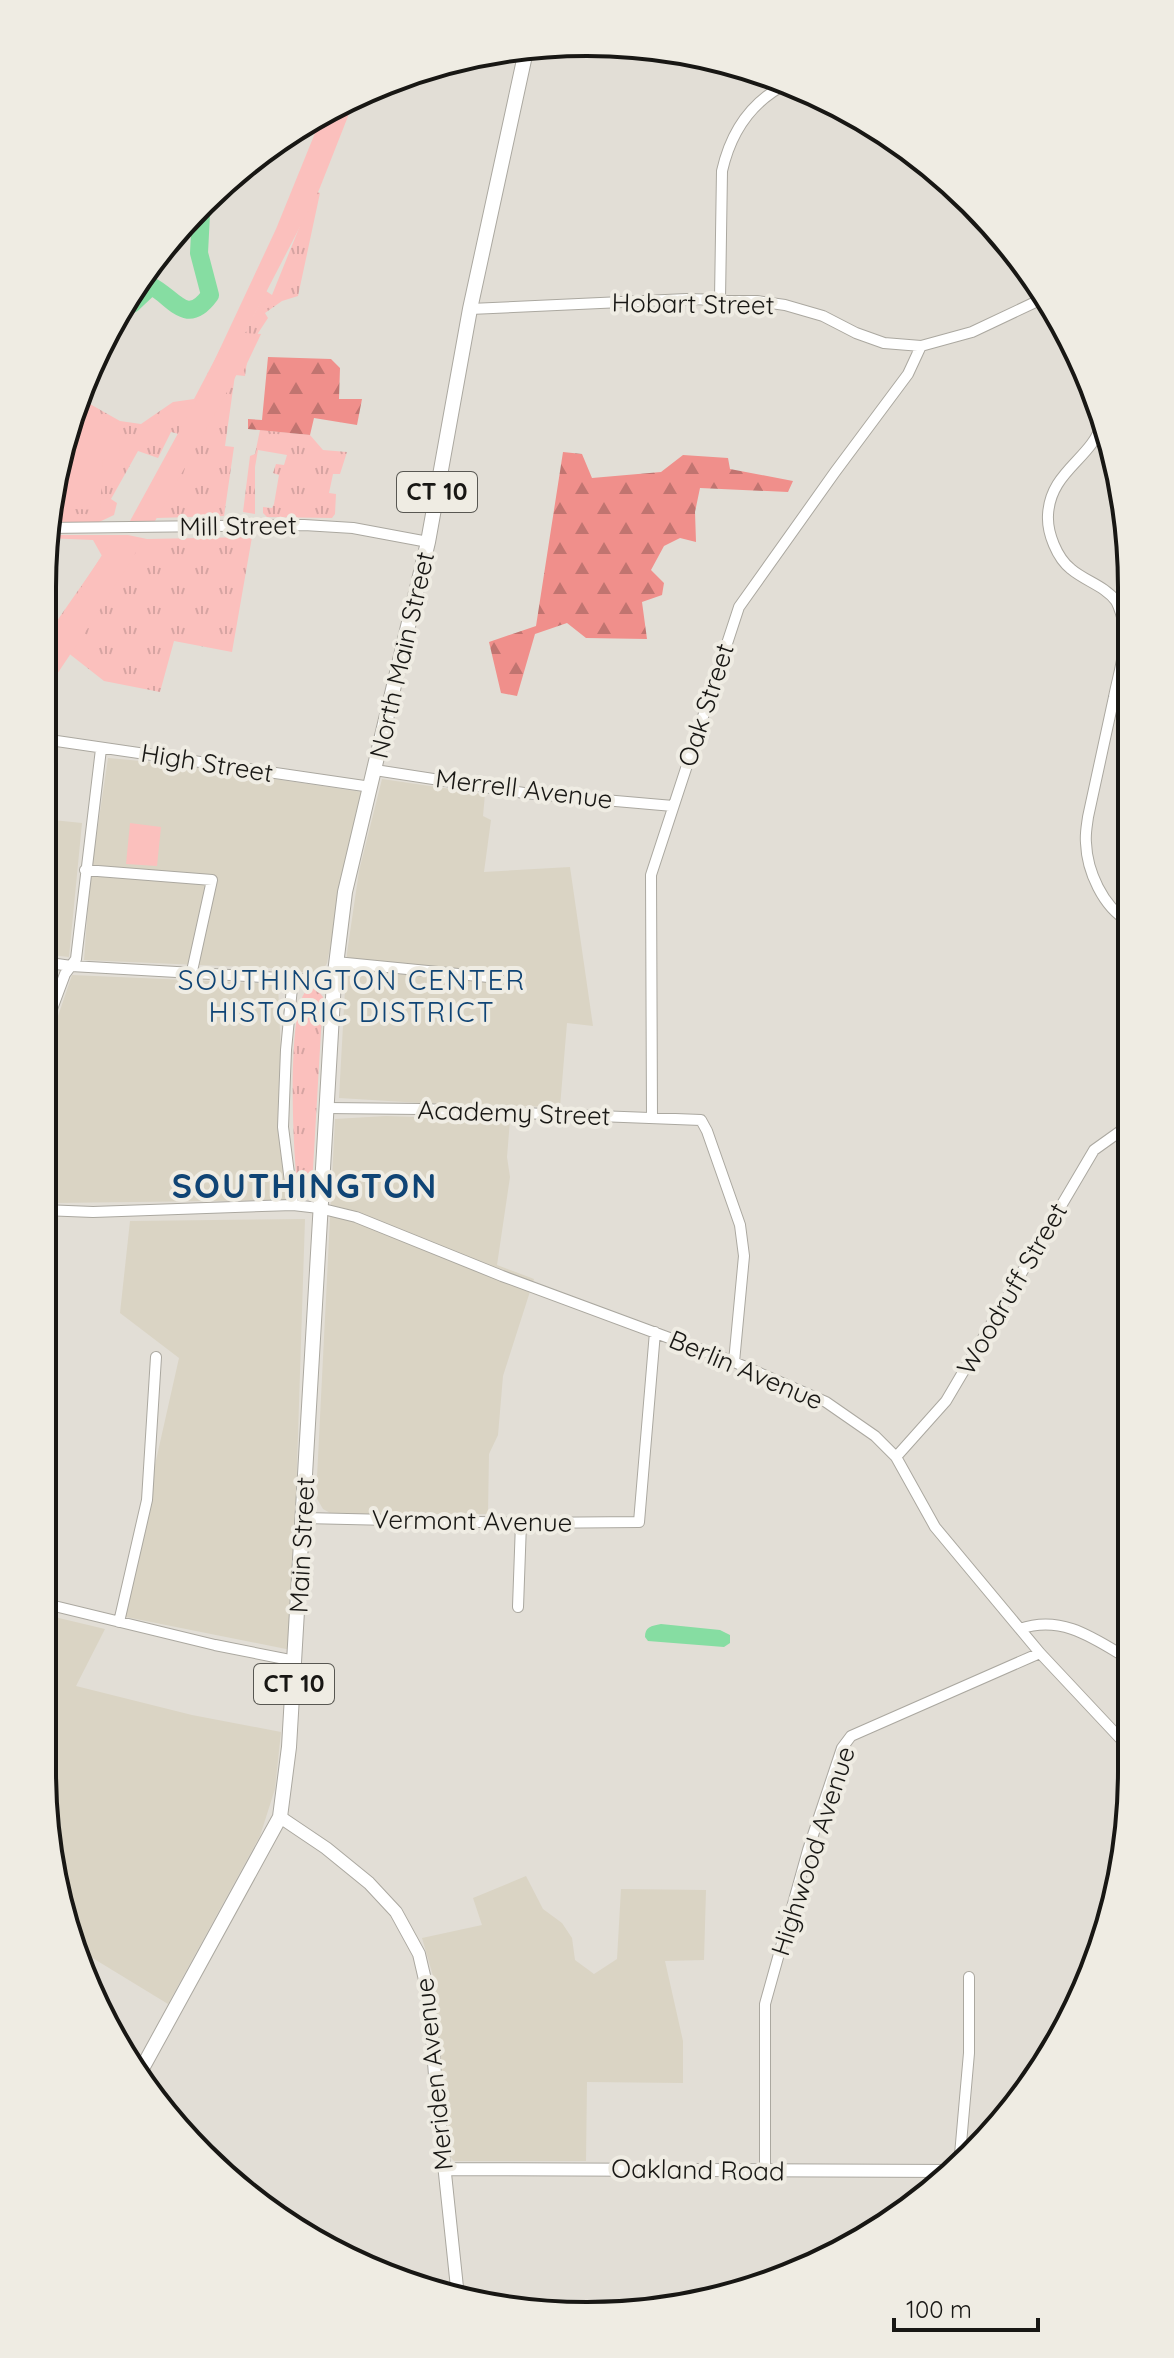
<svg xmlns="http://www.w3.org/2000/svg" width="1174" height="2358" viewBox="0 0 1174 2358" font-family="Quicksand,sans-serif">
	<defs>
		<pattern id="grass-tufts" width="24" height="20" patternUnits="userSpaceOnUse" patternTransform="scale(2)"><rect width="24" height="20" fill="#fbc0bd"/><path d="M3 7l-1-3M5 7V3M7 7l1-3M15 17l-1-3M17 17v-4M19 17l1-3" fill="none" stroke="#d6a4a2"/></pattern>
		<pattern id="forest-firs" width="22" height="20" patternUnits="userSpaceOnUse" patternTransform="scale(2)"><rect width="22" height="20" fill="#f08f8b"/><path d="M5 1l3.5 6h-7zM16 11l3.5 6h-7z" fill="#c17470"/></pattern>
	</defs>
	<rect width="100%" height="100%" fill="#e2ded6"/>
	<!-- built -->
	<path fill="#dad4c4" d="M 108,758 L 174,764 L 362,792 L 327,963 L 323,970 L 307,974 L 293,969 L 84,960 L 90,879 Z
		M 382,779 L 485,794 L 483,816 L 491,820 L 484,872 L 570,867 L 593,1026 L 567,1023 L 560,1107 L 454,1105 L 339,1098 L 347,953 L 359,871 Z
		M 43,819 L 82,823 L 69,957 L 43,954 Z
		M 72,975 L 278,984 L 287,1200 L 53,1203 L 43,1201 L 43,1060 Z
		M 386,1116 L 510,1120 L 507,1157 L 510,1177 L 497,1265 L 534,1279 L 503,1376 L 498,1435 L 489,1454 L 488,1514 L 332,1514 L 323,1509 L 316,1497 L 335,1119 Z
		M 305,1219 L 291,1650 L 121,1616 L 179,1358 L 120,1313 L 130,1221 Z
		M 42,1614 L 105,1629 L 76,1686 L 192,1715 L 281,1732 L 275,1789 L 260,1836 L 168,2004 L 86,1954 L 81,1964 L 71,1947 L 42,1771 Z
		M 526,1876 L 543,1909 L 562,1923 L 572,1938 L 575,1960 L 594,1974 L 617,1959 L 621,1889 L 706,1890 L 704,1960 L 665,1961 L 683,2041 L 683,2083 L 587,2082 L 586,2161 L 454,2161 L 449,2155 L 433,1976 L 422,1938 L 482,1925 L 473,1898 Z"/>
	<!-- grass -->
	<path fill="url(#grass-tufts)" d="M 314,191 L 320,193 L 298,296 L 282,301 L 265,313 L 268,318 L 249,347 L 245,376 L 235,375 L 225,446 L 234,447 L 224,516 L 157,518 L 156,509 L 266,291 L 272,295 Z
		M 224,342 L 186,436 L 171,432 L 158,458 L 138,451 L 111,499 L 117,503 L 114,515 L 97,523 L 48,523 L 60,446 L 79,398 L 120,421 L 141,424 L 173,402 L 194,399 Z
		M 260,430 L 310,435 L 323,450 L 347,452 L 340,474 L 333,474 L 329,493 L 336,494 L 335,514 L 332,518 L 267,517 L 263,513 L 263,507 L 272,508 L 274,504 L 279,475 L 273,473 L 276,464 L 284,465 L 287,455 L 258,450 L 255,467 L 255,514 L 243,512 L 250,456 L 255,454 Z
		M 46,535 L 128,535 L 147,539 L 252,537 L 232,652 L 174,641 L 160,692 L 104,681 L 67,652 L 43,684 L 43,641 L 102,556 L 93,540 L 45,538 Z
		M 308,989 L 317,989 L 323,997 L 312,1186 L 309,1190 L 299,1188 L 297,1180 C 293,1151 286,1004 308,989 Z"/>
	<!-- forest -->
	<path fill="url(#forest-firs)" d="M 268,357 L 331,359 L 340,368 L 339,399 L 362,399 L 357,425 L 314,418 L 310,435 L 248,429 L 248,419 L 262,420 Z
		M 563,452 L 582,454 L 592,478 L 661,472 L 683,455 L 728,458 L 730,469 L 793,481 L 788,492 L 700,488 L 695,512 L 696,542 L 680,538 L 664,546 L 651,570 L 664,583 L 662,595 L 642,602 L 647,639 L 586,638 L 567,623 L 535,634 L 517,696 L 501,693 L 489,642 L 536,626 Z"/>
	<!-- park -->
	<path fill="#fbc0bd" d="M 356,96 L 319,190 L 245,333 L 261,334 L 242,374 L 237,374 L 155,521 L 130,521 L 211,373 L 209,372 L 276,229 L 324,111 Z
		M 79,398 L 100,410 L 101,422 L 118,421 L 120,459 L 103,460 L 100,510 L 50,508 L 60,446 Z
		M 111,541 L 143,541 L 96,616 L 43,695 L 43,647 Z
		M 130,823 L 161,827 L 157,866 L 126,864 Z"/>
	<!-- water -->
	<path fill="#86dda2" d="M 661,1624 L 720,1630 L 730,1635 L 730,1643 L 724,1647 L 648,1641 L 645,1637 C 645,1627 651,1626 661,1624 Z"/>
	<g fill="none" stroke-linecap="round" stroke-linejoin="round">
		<!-- river -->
		<path stroke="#86dda2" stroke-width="18" d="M 124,305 L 132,304 L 151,286 C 174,297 186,328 210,295 L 199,253 L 201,214 L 200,207"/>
		<!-- minor casing -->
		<g stroke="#aba8a0" stroke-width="12">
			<path id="minor" d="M 720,299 L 722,171 C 731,131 751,101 788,83
				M 470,309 L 687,299 L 757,301 L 785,305 L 823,316 L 856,333 L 884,343 L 921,346 L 972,332 L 1044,298
				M 1102,423 C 1092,459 1050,471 1048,515 C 1047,533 1057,558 1071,569 C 1085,581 1105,586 1116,601 C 1120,608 1124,623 1125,631 C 1126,652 1118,676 1114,697 C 1105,737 1097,777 1088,817 C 1087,825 1085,834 1086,843 C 1087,871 1103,907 1128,921
				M 47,528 L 304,525 L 353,528 L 428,542
				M 43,739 L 371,787
				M 375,770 L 524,793 L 673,806
				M 85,870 L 212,880 L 192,971
				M 43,962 L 71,966 L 334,981
				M 336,962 L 499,978
				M 43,1033 L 65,974 L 76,959 L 101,749
				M 327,1108 L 421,1109 L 701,1120 L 707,1131 L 740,1225 L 744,1256 L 734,1362
				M 652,1118 L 651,875 L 739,607 L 835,472 L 908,374 L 921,346
				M 293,1205 L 283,1127 L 286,1050 L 293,977
				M 43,1210 L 93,1212 L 293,1205 L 319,1208 L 356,1217 L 502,1276 L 734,1362 L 826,1402 L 875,1436 L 896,1457 L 935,1527 L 1040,1653 L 1131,1750
				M 896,1457 L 946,1401 L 1094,1150 L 1129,1125
				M 304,1518 L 521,1523 L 639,1522 L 655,1332
				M 42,1603 L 215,1645 L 295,1661
				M 518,1607 L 521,1523
				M 119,1622 L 147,1500 L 156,1357
				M 1020,1629 C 1062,1614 1095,1639 1130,1660
				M 959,2166 L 969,2053 L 969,1977
				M 765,2171 L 765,2004 L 808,1850 L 842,1748 L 851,1736 L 1040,1653"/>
		</g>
		<!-- major casing -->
		<g stroke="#aba8a0" stroke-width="14">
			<path id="major" d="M 280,1817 L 326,1848 L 369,1883 L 396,1912 L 419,1954 L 429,1997 L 436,2088 L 458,2297
				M 444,2169 L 952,2171"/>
		</g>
		<!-- highway casing -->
		<g stroke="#aba8a0" stroke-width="16">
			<path id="highway" d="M 139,2074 L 280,1817 L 289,1747 L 334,981 L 345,892 L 428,542 L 470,309 L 527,46"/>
		</g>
		<!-- minor -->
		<use href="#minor" stroke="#fff" stroke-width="10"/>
		<!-- major -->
		<use href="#major" stroke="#fff" stroke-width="12"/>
		<!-- highway -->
		<use href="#highway" stroke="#fff" stroke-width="14"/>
	</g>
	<g text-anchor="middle" stroke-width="8" stroke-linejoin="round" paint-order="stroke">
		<!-- shield labels -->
		<g fill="#efece3" stroke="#585752" stroke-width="2">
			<rect x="397" y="472" width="80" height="40" rx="6"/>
			<rect x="254" y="1664" width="80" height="40" rx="6"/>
		</g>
		<g font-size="24" font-weight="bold" fill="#181714">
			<text x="437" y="500">CT 10</text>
			<text x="294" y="1692">CT 10</text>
		</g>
		<!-- street labels -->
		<g font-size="26" fill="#181714" stroke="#efece3">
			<text transform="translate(693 304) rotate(1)" y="9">Hobart Street</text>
			<text transform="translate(238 526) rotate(-1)" y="9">Mill Street</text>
			<text transform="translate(402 655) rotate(-77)" y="9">North Main Street</text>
			<text transform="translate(706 705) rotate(-72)" y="9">Oak Street</text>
			<text transform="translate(207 763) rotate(9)" y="9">High Street</text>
			<text transform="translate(524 789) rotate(7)" y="9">Merrell Avenue</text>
			<text transform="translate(514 1113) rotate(2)" y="9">Academy Street</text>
			<text transform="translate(1012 1289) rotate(-60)" y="9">Woodruff Street</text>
			<text transform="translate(746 1370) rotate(23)" y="9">Berlin Avenue</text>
			<text transform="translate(472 1521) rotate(1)" y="9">Vermont Avenue</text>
			<text transform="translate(302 1545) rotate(-87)" y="9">Main Street</text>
			<text transform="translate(813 1851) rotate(-72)" y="9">Highwood Avenue</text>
			<text transform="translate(434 2074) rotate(-96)" y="9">Meriden Avenue</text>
			<text transform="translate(698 2170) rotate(1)" y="9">Oakland Road</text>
		</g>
		<!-- neighbourhood labels -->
		<g font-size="28" letter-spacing="2" fill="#0f4475" stroke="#efece3">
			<text x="352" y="990">SOUTHINGTON CENTER<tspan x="352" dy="32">HISTORIC DISTRICT</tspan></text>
		</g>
		<!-- district labels -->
		<g font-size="34" font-weight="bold" letter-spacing="2" fill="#0f4475" stroke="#efece3">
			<text x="305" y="1198">SOUTHINGTON</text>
		</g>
	</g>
	<!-- crop -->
	<path d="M0 0H1174V2358H0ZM587 56H587A531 531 0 0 1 1118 587V1771A531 531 0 0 1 587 2302H587A531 531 0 0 1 56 1771V587A531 531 0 0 1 587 56Z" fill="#efece3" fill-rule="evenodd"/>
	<path fill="none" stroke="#181714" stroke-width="4" d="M587 56H587A531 531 0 0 1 1118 587V1771A531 531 0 0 1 587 2302H587A531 531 0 0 1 56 1771V587A531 531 0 0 1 587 56Z"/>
	<!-- scale -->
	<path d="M894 2318v12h144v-12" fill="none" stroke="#181714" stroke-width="4"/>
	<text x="906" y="2318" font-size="24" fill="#181714" stroke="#efece3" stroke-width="6" paint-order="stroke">100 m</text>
</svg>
